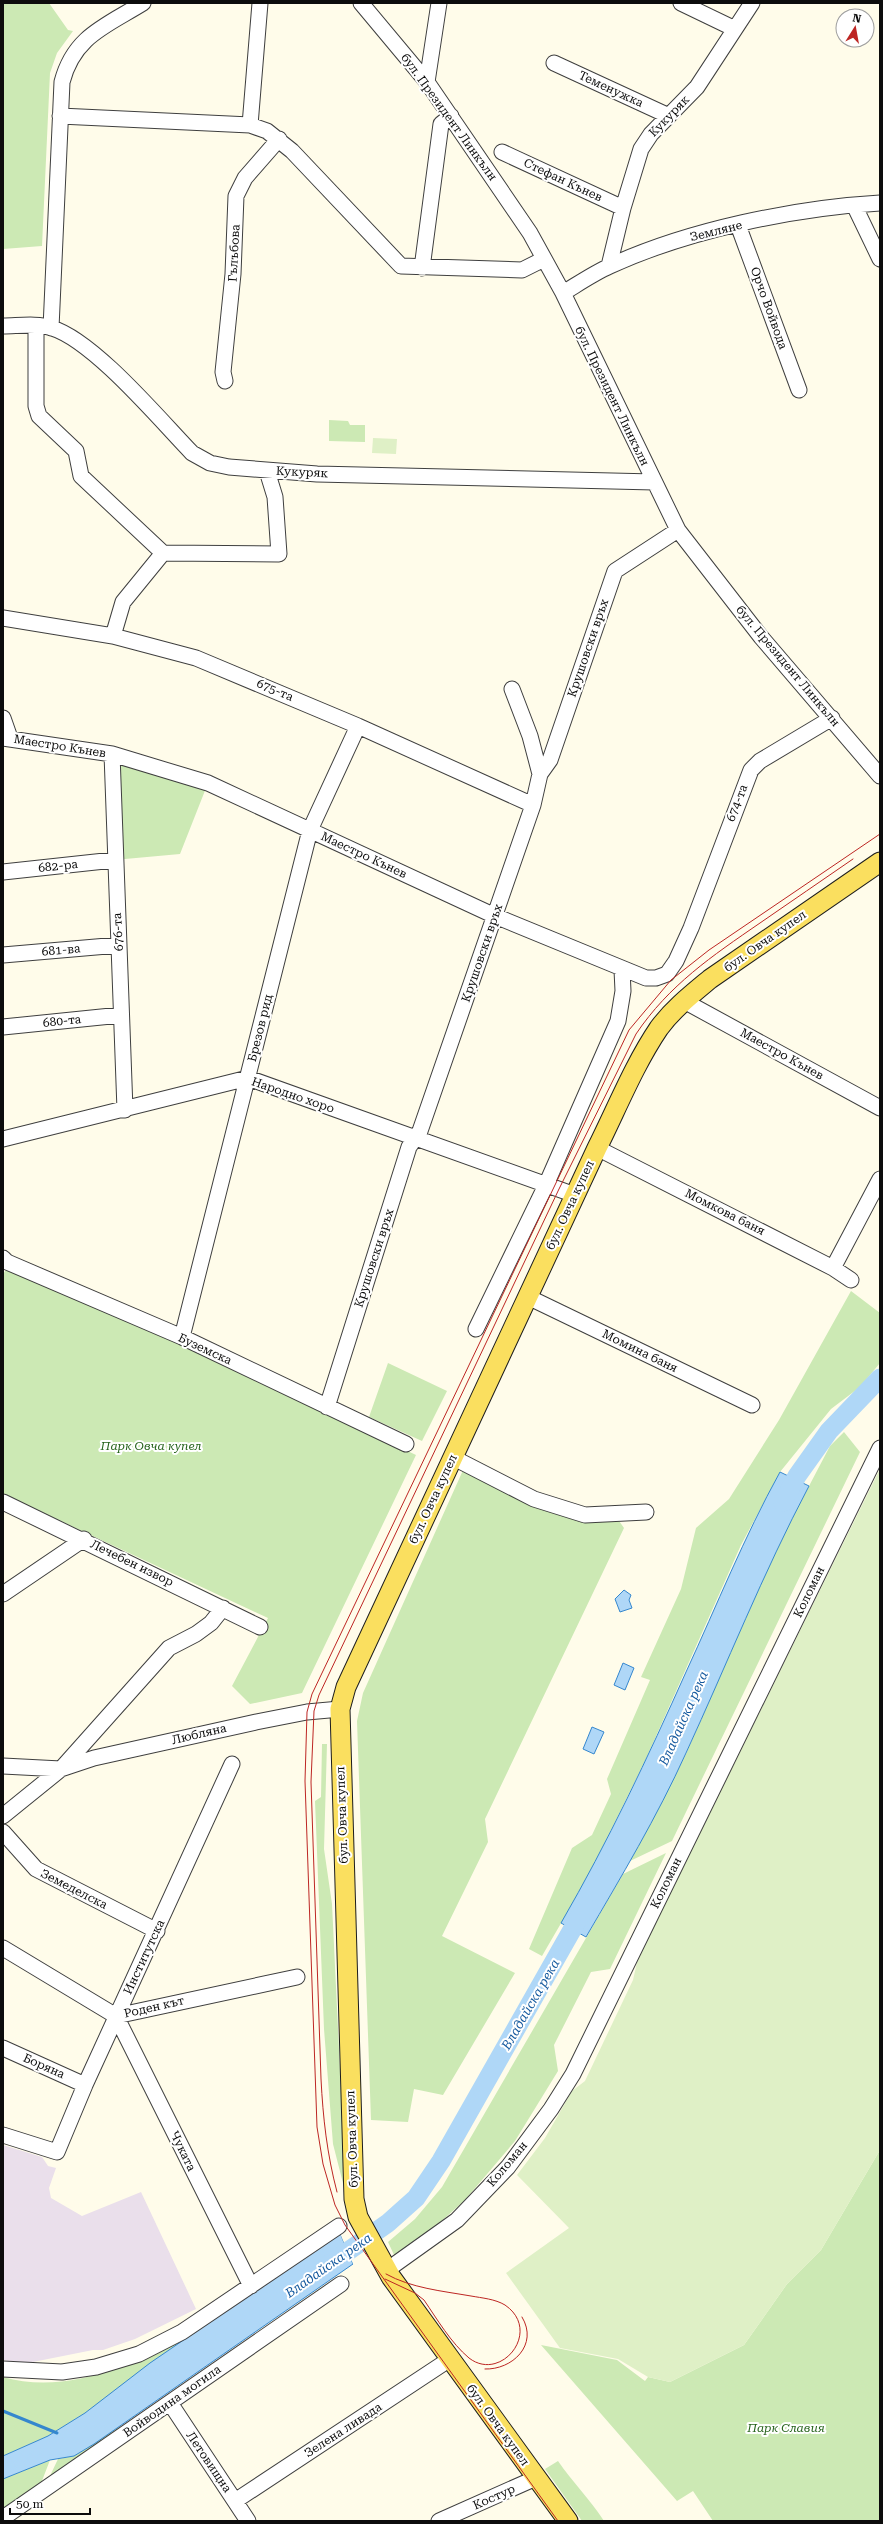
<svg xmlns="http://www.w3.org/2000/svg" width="883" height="2524" viewBox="0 0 883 2524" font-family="'Roboto Serif',serif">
	<rect width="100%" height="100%" fill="#fffcea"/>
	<!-- industrial -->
	<path fill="#eadfeb" d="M 3,2145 L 42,2157 L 48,2166 L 56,2168 L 49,2188 L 51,2198 L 82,2216 L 141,2192 L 196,2309 L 135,2339 L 103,2350 L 93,2350 L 23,2364 L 3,2360 Z"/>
	<!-- green -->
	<path fill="#cce9b4" d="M 3,3 L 49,3 L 68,30 L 73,31 L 57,53 L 50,73 L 42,246 L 3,249 Z
		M 329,420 L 348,421 L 350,425 L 365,425 L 365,442 L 329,441 Z
		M 112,754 L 208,783 L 180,854 L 114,860 Z
		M 6,1270 L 183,1343 L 416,1455 L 302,1693 L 250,1704 L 232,1686 L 268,1618 L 3,1494 L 3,1274 Z
		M 851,1291 L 880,1313 L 880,1363 L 860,1387 L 831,1409 L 780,1472 L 741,1545 L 645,1761 L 589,1875 L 542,1956 L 529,1949 L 572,1848 L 592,1835 L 611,1794 L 607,1779 L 650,1680 L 641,1677 L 681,1589 L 696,1528 L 729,1499 L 779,1420 Z
		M 388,1363 L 447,1391 L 422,1441 L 369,1417 Z
		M 844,1432 L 860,1452 L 672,1841 L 630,1861 L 686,1754 L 776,1549 L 830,1446 Z
		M 464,1468 L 533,1502 L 617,1518 L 624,1528 L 485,1819 L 488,1842 L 442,1936 L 515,1973 L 443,2095 L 414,2089 L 408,2122 L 371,2120 L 357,1721 L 363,1693 Z
		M 322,1744 L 327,1744 L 324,1849 L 332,1904 L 346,2195 L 333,2144 L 324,2029 L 315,1801 L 321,1797 Z
		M 666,1853 L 610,1969 L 591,1972 L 554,2045 L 558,2071 L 515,2141 L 465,2200 L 436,2226 L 395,2257 L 388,2242 L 415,2219 L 442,2187 L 623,1874 Z
		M 880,2150 L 880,2521 L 713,2521 L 693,2491 L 677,2501 L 541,2345 L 617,2360 L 645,2381 L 648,2377 L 670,2382 L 744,2345 L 787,2284 L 821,2250 Z
		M 188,2337 L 85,2413 L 48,2436 L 3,2456 L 3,2377 C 66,2395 132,2365 188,2337 Z
		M 119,2427 L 119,2431 L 49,2478 L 58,2459 L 74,2456 Z
		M 50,2460 L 40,2486 L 3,2511 L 3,2479 Z
		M 558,2461 C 573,2483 590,2499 604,2521 L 582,2521 L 545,2469 Z"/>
	<!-- pitch -->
	<path fill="#dff0c6" d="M 373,438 L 397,439 L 396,454 L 372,453 Z
		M 880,1469 L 880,2150 L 821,2250 L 787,2284 L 744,2345 L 670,2382 L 648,2377 L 618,2359 L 560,2348 L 506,2273 L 569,2228 L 517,2175 L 545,2138 L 572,2091 L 585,2081 L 633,1980 L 638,1958 Z"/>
	<!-- water -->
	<path fill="#afd7f7" stroke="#3587ce" d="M 780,1472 L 809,1486 C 763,1573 727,1664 686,1753 C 657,1817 621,1877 586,1937 L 561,1923 C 608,1842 648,1757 686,1672 C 717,1605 744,1537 780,1472 Z
		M 624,1590 L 631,1595 L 629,1600 L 632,1608 L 620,1612 L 615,1599 Z
		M 623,1663 L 634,1668 L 625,1690 L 614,1685 Z
		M 592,1727 L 604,1732 L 594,1754 L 583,1749 Z
		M 340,2233 L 353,2264 L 94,2444 L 74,2456 L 50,2460 L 3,2479 L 3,2456 L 48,2436 L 85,2413 L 150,2363 Z"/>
	<!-- pier -->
	<path fill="#fffcea" d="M 339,2231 L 341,2232 L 355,2263 L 354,2266 Z"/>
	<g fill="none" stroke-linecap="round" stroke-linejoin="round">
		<!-- stream -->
		<path stroke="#3587ce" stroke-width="3" d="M 3,2411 L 57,2433"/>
		<!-- river -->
		<path stroke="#afd7f7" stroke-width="19" d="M 783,1502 L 797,1476 L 829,1431 L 880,1378
			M 327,2266 L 388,2223 L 416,2198 L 441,2161 L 585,1907"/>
		<!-- minor casing -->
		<g stroke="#3f3f3f" stroke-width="17">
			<path id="minor" d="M 361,3 L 427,82 L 530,233 L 563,293 L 678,530 L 761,637 L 880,776
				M 681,3 L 735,29
				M 554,63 L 669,116
				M 427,82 L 439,3
				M 60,116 L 250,125 L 267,131 L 292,151 L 401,266 L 522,270 L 544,259
				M 250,125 L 260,3
				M 502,152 L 623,208
				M 854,205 L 880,259
				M 738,225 L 799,390
				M 609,266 L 623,208 L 641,149 L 651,134 L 697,87 L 752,3
				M 422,268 L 441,124 L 451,116
				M 563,293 C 578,284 594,273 610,266 C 688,230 794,208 880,203
				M 3,326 C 18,326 37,323 52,328 C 94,341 160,420 192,453 L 210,463 L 229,467 L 317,474 L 654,482
				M 36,326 L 36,406 L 39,416 L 76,451 L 81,476 L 163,553 L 279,554 L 275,497 L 267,471
				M 51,328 L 62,82 C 74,36 106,26 143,3
				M 225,381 L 223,372 L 233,274 L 236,196 L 245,178 L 279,139
				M 3,618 L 113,636 L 196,658 L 358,726 L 533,805
				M 113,636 L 123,602 L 163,553
				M 512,689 L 530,736 L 540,774
				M 3,718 L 10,738
				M 3,738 L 112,754 L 208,783 L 495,916 L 646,978 L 656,978 L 667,974 L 676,961 L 691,928 L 751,770 L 760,761 L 832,718
				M 112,754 L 125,1110
				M 3,872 L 114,860
				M 3,955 L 119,945
				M 684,1001 L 880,1108
				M 3,1027 L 121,1015
				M 3,1139 L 248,1078 L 575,1195
				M 597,1148 L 833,1268 L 851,1280
				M 3,1258 L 7,1262 L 182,1337 L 406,1444
				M 833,1268 L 880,1179
				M 528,1297 L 752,1405
				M 476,1329 L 546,1185 L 618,1021 L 623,991 L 622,970
				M 182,1337 L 310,830 L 358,726
				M 327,1407 L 409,1147 L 420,1131 L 533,805 L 540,774 L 550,760 L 615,571 L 678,530
				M 452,1457 L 534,1499 L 585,1515 L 646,1512
				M 3,1502 L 260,1627
				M 3,1594 L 84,1539
				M 3,1766 L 61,1769 L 169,1648 L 196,1634 L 211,1623 L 223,1608
				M 3,1816 L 61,1769 L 94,1758 L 256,1722 L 307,1712 L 340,1709
				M 3,1832 L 36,1869 L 157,1931
				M 3,1948 L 116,2016 L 297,1977
				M 116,2016 L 251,2286
				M 3,2048 L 85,2085
				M 3,2135 L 57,2152 L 85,2085 L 232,1764
				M 387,2270 L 457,2220 L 508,2167 L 551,2109 L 573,2074 L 880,1448
				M 3,2369 L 62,2372 L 96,2367 L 139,2354 L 182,2332 L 339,2226
				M 170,2403 L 248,2521
				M 235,2501 L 450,2359
				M 3,2518 L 341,2284
				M 439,2521 L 536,2478"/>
		</g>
		<!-- major casing -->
		<g stroke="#1d1d1d" stroke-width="21">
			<path id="major" d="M 568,2521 L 391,2277 L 358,2217 L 354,2199 L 340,1709 L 346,1687 L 597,1148 C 617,1108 634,1065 659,1028 C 673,1009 692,994 710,979 L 880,862"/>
		</g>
		<!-- minor -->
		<use href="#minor" stroke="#fff" stroke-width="15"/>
		<!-- major -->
		<use href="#major" stroke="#fadf5f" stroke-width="19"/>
		<!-- tram -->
		<path stroke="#bd2623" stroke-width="1" d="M 337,2192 C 327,2154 323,2118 321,2079 L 311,1782 L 314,1711 L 319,1695 L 559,1189 L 636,1034 C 669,985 712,956 760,923 C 791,902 822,880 853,859
			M 385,2279 L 415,2293 L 424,2300 C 437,2319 451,2343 469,2358 C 501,2383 543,2331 505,2305 C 495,2299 482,2298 471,2296 C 442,2291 411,2288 386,2274
			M 485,2369 C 512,2370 539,2345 522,2317
			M 558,2521 L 345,2225 L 335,2205 L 323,2164 L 317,2127 L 305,1781 L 307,1712 L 312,1694 L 629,1030 L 671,980 L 709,950 L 880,834"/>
	</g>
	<g text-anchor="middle" stroke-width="4" stroke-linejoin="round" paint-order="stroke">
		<!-- street labels -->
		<g font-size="12" fill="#0c0c0c" stroke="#fff">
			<text transform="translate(611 89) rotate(25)" y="4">Теменужка</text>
			<text transform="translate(669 116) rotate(-46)" y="4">Кукуряк</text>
			<text transform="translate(449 117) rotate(54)" y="4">бул. Президент Линкълн</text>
			<text transform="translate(563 180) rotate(25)" y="4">Стефан Кънев</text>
			<text transform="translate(716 231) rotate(-14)" y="4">Земляне</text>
			<text transform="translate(234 253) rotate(-87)" y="4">Гълъбова</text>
			<text transform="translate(769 308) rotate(70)" y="4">Орчо Войвода</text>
			<text transform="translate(612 396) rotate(64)" y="4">бул. Президент Линкълн</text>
			<text transform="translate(302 472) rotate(3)" y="4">Кукуряк</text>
			<text transform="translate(588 648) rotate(-71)" y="4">Крушовски връх</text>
			<text transform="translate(788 666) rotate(50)" y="4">бул. Президент Линкълн</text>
			<text transform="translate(275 690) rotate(23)" y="4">675-та</text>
			<text transform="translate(60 746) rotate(9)" y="4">Маестро Кънев</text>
			<text transform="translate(737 803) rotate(-69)" y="4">674-та</text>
			<text transform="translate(364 855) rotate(25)" y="4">Маестро Кънев</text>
			<text transform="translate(58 866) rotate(-6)" y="4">682-ра</text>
			<text transform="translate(118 932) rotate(-93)" y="4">676-та</text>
			<text transform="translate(765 941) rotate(-35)" y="4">бул. Овча купел</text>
			<text transform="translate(61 950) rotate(-5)" y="4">681-ва</text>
			<text transform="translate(482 953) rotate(-71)" y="4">Крушовски връх</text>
			<text transform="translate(62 1021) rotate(-6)" y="4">680-та</text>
			<text transform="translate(260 1028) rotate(-76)" y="4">Брезов рид</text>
			<text transform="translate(782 1054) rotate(29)" y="4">Маестро Кънев</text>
			<text transform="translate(293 1095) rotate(19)" y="4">Народно хоро</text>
			<text transform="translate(570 1205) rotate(-65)" y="4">бул. Овча купел</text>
			<text transform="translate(725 1212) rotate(27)" y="4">Момкова баня</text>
			<text transform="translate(374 1258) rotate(-72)" y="4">Крушовски връх</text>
			<text transform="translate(205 1349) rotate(25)" y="4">Буземска</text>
			<text transform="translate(640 1351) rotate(26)" y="4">Момина баня</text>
			<text transform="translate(433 1499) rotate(-65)" y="4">бул. Овча купел</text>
			<text transform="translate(132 1563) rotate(26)" y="4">Лечебен извор</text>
			<text transform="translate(809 1592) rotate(-64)" y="4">Коломан</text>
			<text transform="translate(199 1734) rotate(-13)" y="4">Любляна</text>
			<text transform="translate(342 1815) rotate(-92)" y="4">бул. Овча купел</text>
			<text transform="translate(666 1883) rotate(-64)" y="4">Коломан</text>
			<text transform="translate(74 1889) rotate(27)" y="4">Земеделска</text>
			<text transform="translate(144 1957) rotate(-65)" y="4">Институтска</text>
			<text transform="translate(154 2007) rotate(-13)" y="4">Роден кът</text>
			<text transform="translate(44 2066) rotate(24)" y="4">Боряна</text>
			<text transform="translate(352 2139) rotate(-92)" y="4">бул. Овча купел</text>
			<text transform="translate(183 2151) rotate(64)" y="4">Чуката</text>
			<text transform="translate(507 2164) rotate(-50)" y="4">Коломан</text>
			<text transform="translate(172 2401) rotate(-35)" y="4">Войводина могила</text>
			<text transform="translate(498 2425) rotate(54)" y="4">бул. Овча купел</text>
			<text transform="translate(343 2430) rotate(-33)" y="4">Зелена ливада</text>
			<text transform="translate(209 2462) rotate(56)" y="4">Летовищна</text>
			<text transform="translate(494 2497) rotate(-24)" y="4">Костур</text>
		</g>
		<!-- park labels -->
		<g font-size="12" font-style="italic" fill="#26631c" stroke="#fff">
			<text x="151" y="1450">Парк Овча купел</text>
			<text x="786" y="2432">Парк Славия</text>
		</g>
		<!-- water labels -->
		<g font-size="13" font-style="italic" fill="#14599e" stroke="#fff">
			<text transform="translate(683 1718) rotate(-66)" y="5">Владайска река</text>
			<text transform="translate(530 2004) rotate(-60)" y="5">Владайска река</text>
			<text transform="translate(328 2265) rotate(-35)" y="5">Владайска река</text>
		</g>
	</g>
	<!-- border -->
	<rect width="883" height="2524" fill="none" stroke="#0c0c0c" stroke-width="8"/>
	<!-- north arrow -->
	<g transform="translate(855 28) rotate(11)"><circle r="19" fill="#ffffff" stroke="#9e9e9e"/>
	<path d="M0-3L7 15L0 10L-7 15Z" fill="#bd2623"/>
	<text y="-6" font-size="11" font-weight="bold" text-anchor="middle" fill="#0c0c0c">N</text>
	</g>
	<!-- scale -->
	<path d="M10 2508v6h80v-6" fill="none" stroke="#0c0c0c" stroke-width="2"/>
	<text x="16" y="2508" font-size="12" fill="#0c0c0c" stroke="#ffffff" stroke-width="3" paint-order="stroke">50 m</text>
</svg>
